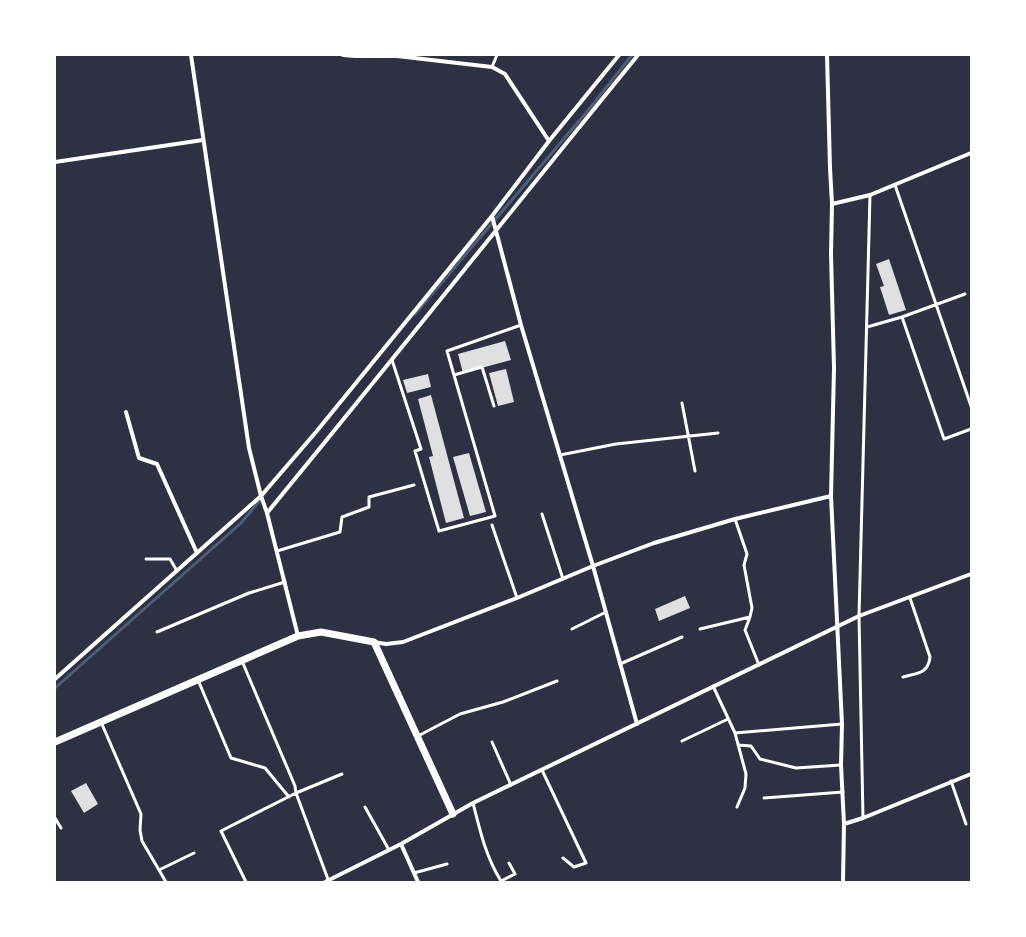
<svg xmlns="http://www.w3.org/2000/svg" width="1026" height="937" viewBox="0 0 1026 937" font-family="Lora,serif">
	<rect width="100%" height="100%" fill="#2d3142"/>
	<g fill="none" stroke-linecap="round" stroke-linejoin="round">
		<!-- stream -->
		<path stroke="#4f5d75" stroke-width="3" d="M 415,314 L 590,108 L 632,55
			M 55,688 L 241,523 L 262,498"/>
	</g>
	<!-- building -->
	<path fill="#e0e0e3" d="M 889,259 L 906,310 L 889,315 L 880,287 L 884,286 L 876,264 Z
		M 505,341 L 511,360 L 463,373 L 458,354 Z
		M 506,369 L 514,402 L 498,406 L 489,373 Z
		M 428,374 L 431,387 L 407,393 L 403,380 Z
		M 431,395 L 464,518 L 446,523 L 429,457 L 433,456 L 418,399 Z
		M 469,453 L 486,512 L 470,516 L 453,457 Z
		M 685,596 L 690,608 L 659,621 L 655,609 Z
		M 86,783 L 98,804 L 84,813 L 71,791 Z"/>
	<g fill="none" stroke-linecap="round" stroke-linejoin="round">
		<!-- service -->
		<path stroke="#fff" stroke-width="3" d="M 492,67 L 497,55
			M 895,185 L 971,406
			M 902,317 L 965,294
			M 867,327 L 902,317 L 944,439 L 971,429
			M 392,360 L 421,449 L 415,451 L 439,531 L 495,516 L 447,351 L 521,325
			M 454,375 L 482,367 L 494,406
			M 682,403 L 695,471
			M 560,455 L 616,444 L 718,433
			M 542,514 L 563,579
			M 735,519 L 747,554 L 744,565 L 752,608 L 750,617 L 745,630 L 759,665
			M 492,525 L 517,598
			M 277,551 L 340,532 L 342,517 L 369,507 L 369,497 L 414,485
			M 146,559 L 170,559 L 177,571
			M 572,629 L 606,612
			M 700,629 L 750,617
			M 157,632 L 249,593 L 285,582
			M 242,661 L 295,786 L 296,793 L 329,882
			M 620,664 L 682,637
			M 903,677 C 918,673 928,674 930,657 L 910,598
			M 198,680 L 231,758 L 265,768 L 289,797
			M 713,686 L 735,733 L 746,774 L 745,788 L 737,807
			M 101,722 L 141,814 L 140,830 L 142,841 L 166,882
			M 735,733 L 842,724
			M 418,736 L 460,714 L 503,702 L 557,681
			M 682,741 L 728,719
			M 492,742 L 511,785
			M 738,745 L 751,746 L 760,759 L 796,768 L 841,765
			M 542,770 L 586,863 L 574,867 L 563,858
			M 951,781 L 966,824
			M 764,798 L 843,792
			M 473,803 C 480,831 486,857 501,881 L 515,874 L 509,863
			M 365,807 L 389,850
			M 55,818 L 61,828
			M 863,818 L 859,616 L 870,195
			M 159,870 L 194,853
			M 414,873 L 447,864
			M 246,882 L 221,831 L 296,793 L 342,774"/>
		<!-- minor -->
		<path stroke="#fff" stroke-width="4" d="M 191,55 L 249,448 L 261,496 L 267,513 L 298,636
			M 343,55 L 355,56 L 397,56 L 492,67 L 505,74 L 549,141
			M 827,55 L 830,168 L 832,204 L 831,254 L 834,368 L 831,496 L 842,724 L 841,765 L 844,824 L 843,882
			M 55,162 L 203,140
			M 832,204 L 870,195 L 971,153
			M 492,216 L 521,325 L 593,566 L 637,724
			M 126,412 L 139,458 L 157,464 L 197,553
			M 267,513 C 392,361 514,207 638,55
			M 374,642 L 386,644 L 403,642 L 517,598 L 593,566 L 654,543 L 735,519 L 831,496
			M 55,679 L 261,496 L 316,432 L 492,216 L 549,141 L 619,55
			M 844,824 L 863,818 L 971,774
			M 401,844 L 418,882
			M 325,882 L 401,844 L 473,803 L 859,616 L 971,574"/>
		<!-- tertiary -->
		<path stroke="#fff" stroke-width="7" d="M 55,742 L 298,636 L 321,632 L 374,642 L 453,814"/>
	</g>
	<!-- border -->
	<rect width="1026" height="937" fill="none" stroke="#ffffff" stroke-width="112"/>
</svg>
